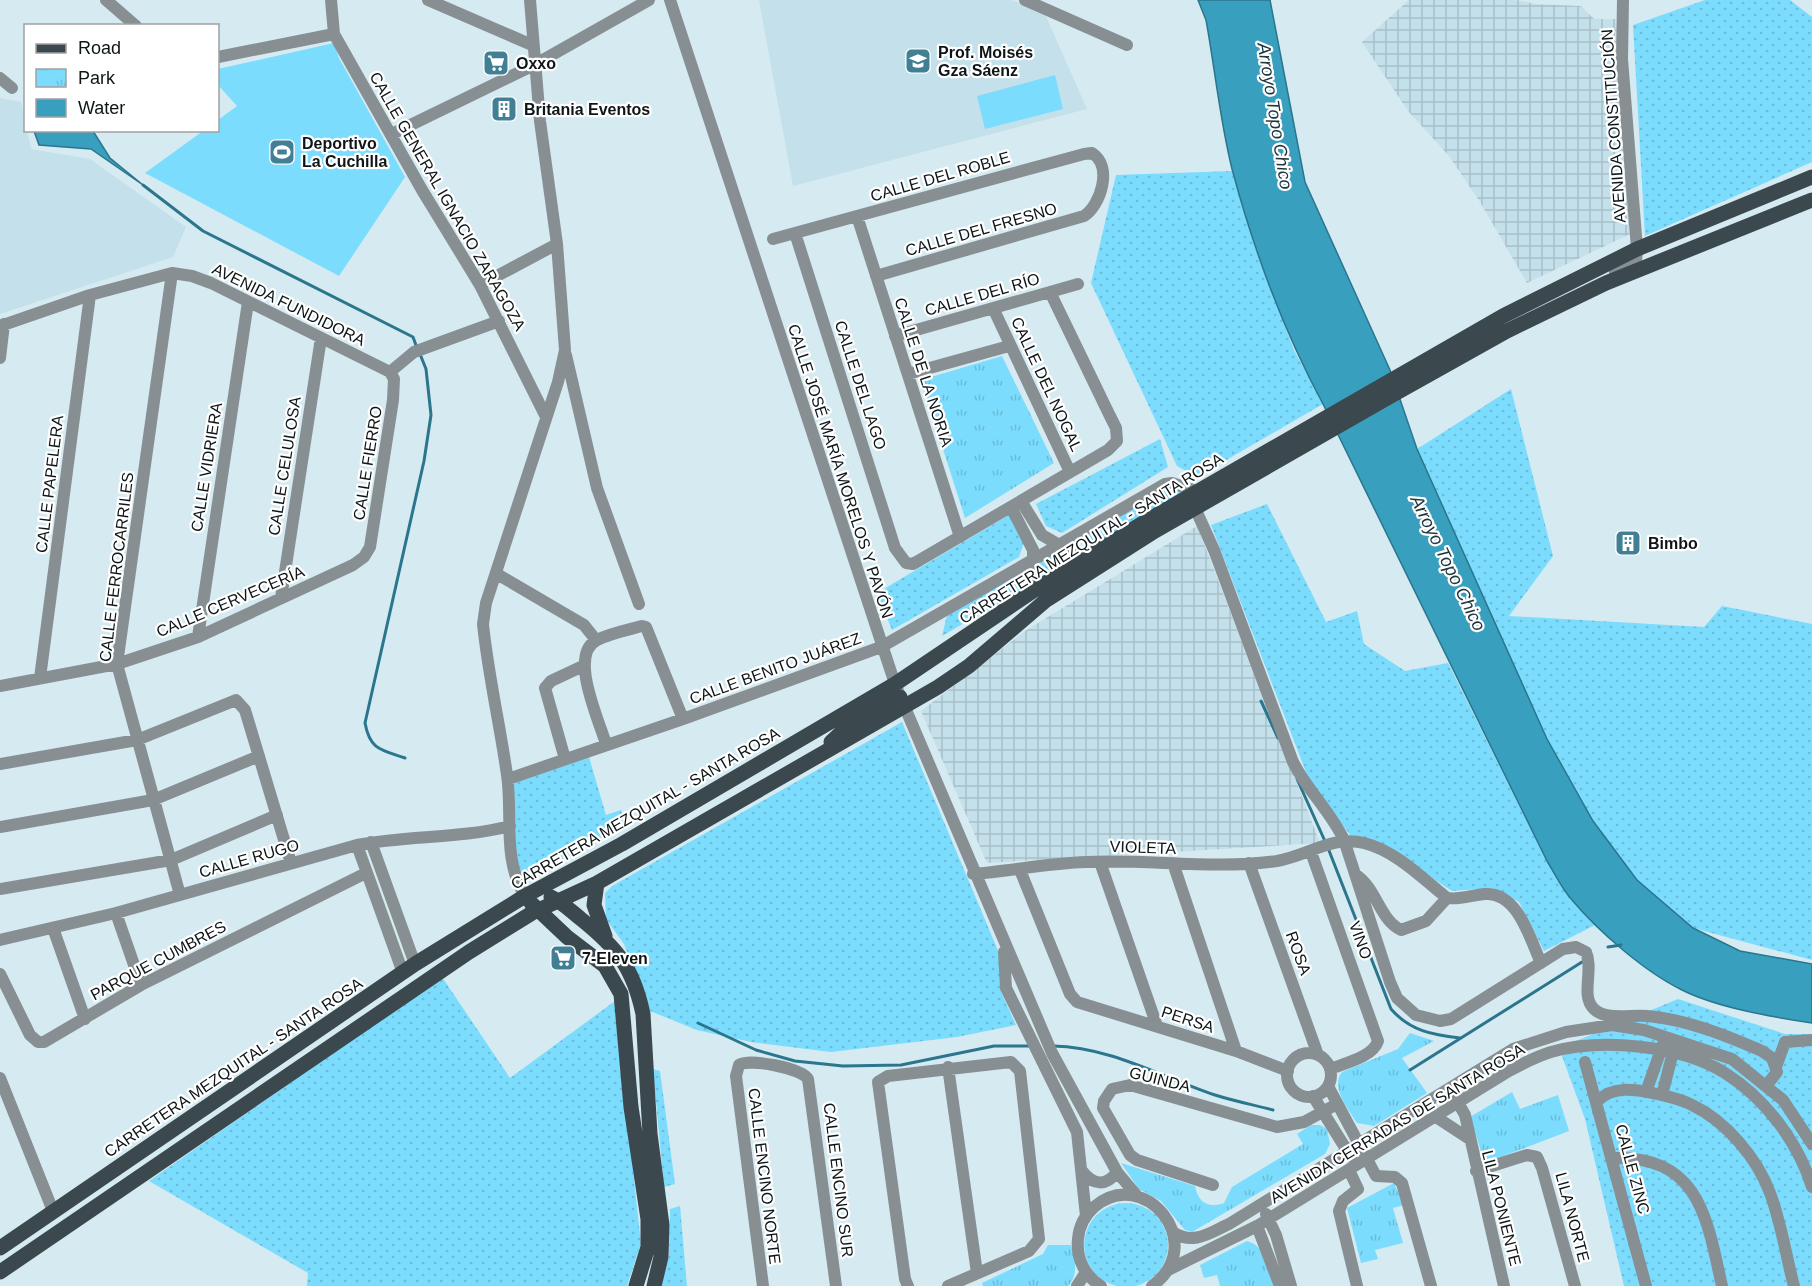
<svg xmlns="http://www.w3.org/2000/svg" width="1812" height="1286" viewBox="0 0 1812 1286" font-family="Arial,sans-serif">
	<defs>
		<pattern id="industrial-grid" width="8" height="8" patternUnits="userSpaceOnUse" patternTransform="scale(1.5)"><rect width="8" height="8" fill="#c4e0eb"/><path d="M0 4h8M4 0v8" fill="none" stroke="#a7bfc9"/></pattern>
		<pattern id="grass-dots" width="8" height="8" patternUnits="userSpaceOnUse" patternTransform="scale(1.5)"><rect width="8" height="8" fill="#7cdcfd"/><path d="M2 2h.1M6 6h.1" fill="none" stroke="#6abcd8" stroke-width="1.8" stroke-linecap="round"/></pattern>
		<pattern id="park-tufts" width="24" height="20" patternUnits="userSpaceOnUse" patternTransform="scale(1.5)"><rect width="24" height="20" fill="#7cdcfd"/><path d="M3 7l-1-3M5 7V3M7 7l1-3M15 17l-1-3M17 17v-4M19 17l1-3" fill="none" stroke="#6abcd8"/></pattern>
	</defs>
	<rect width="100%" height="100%" fill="#d6eaf1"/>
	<!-- built -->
	<path fill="#c4e0eb" d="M 759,0 L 1011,0 L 1044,12 L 1087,109 L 793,186 Z
		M 0,98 L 21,102 L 31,149 L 90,159 L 186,227 L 173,257 L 0,314 Z"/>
	<!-- industrial -->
	<path fill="url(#industrial-grid)" d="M 1409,0 L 1517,0 L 1536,4 L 1581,6 L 1594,19 L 1616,19 L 1630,234 L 1527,283 L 1480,202 L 1449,156 L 1408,111 L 1362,42 Z
		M 1197,526 L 1320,843 L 987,863 L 921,711 L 1025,631 Z"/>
	<!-- grass -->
	<path fill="url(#grass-dots)" d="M 1705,0 L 1790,0 L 1812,17 L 1812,162 L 1645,236 L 1633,25 Z
		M 1232,171 L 1255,247 L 1294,350 L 1323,404 L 1197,477 L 1177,466 L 1091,283 L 1116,175 Z
		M 1511,389 L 1553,556 L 1509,616 L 1704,627 L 1722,606 L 1812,624 L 1812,960 L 1693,928 L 1637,880 L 1620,861 L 1593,821 L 1547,739 L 1417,449 Z
		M 1160,439 L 1168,467 L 1062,533 L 1046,526 L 1036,504 Z
		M 1168,485 L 1183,493 L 1094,547 L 1078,540 Z
		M 1267,504 L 1326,622 L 1357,611 L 1364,644 L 1405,671 L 1448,663 L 1547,861 L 1571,899 L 1595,925 L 1544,951 L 1519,902 L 1492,888 L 1452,891 L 1377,842 L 1350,835 L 1309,780 L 1211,525 Z
		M 1009,515 L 1025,540 L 1019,557 L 892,630 L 877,593 Z
		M 1059,550 L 1072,557 L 1041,575 L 1040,560 Z
		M 1024,569 L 1026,587 L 942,636 L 948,611 Z
		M 902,722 L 999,953 L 1001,992 L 1016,1025 L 957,1037 L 831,1052 L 751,1042 L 697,1030 L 650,1011 L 624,944 L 606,919 L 605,893 L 612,886 Z
		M 589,757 L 606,815 L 621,810 L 627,824 L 523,883 L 516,857 L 514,783 Z
		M 442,977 L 510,1078 L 615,1001 L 641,1244 L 627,1286 L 307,1286 L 308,1273 L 149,1181 Z
		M 1678,999 L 1785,1034 L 1812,1034 L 1812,1286 L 1624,1286 L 1585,1119 L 1559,1048 Z
		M 653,1069 L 660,1071 L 675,1184 L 664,1187 Z
		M1084 1245a42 42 0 1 1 84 0a42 42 0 1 1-84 0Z
		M 680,1206 L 687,1286 L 661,1286 L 669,1256 L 670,1209 Z"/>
	<!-- park -->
	<path fill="url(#park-tufts)" d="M 1002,356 L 1054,463 L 965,518 L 921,380 Z
		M 1410,1033 L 1434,1041 L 1402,1058 L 1427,1093 L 1374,1126 L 1357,1123 C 1348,1108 1330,1088 1342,1072 L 1398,1049 Z
		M 1512,1092 L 1520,1109 L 1558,1095 L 1569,1131 L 1485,1163 L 1470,1117 Z
		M 1311,1125 L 1320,1125 L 1327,1129 L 1330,1144 L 1325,1154 L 1192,1232 L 1185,1230 L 1161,1201 L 1139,1189 L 1121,1163 L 1195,1186 C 1198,1202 1208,1209 1224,1203 L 1232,1187 L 1303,1144 L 1297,1134 Z
		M 1394,1183 L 1404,1205 L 1393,1208 L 1403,1243 L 1375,1250 L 1378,1259 L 1361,1263 L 1347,1208 Z
		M 1247,1241 C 1267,1247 1269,1269 1274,1286 L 1220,1286 L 1217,1275 L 1204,1278 L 1200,1265 Z
		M 1048,1245 L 1071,1245 C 1075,1258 1079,1275 1068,1286 L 983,1286 L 982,1283 L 1043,1254 Z"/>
	<!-- garden -->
	<path fill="#7cdcfd" d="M 334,43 L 339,58 L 405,177 L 339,276 L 145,173 L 203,131 L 218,130 L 218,120 L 237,106 L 218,85 L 218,69 Z
		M 1055,75 L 1063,109 L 985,129 L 977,96 Z"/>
	<!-- water -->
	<path fill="#389fbf" stroke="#2b768d" stroke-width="1.5" d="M 1198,0 L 1270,0 L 1305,182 L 1390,370 L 1417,449 L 1547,739 L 1593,821 L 1637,880 L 1693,928 L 1740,951 L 1812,964 L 1812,1023 C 1773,1017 1718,1008 1682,990 C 1645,972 1599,932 1572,900 C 1562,889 1555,874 1547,861 L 1323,404 C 1283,330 1254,251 1232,169 C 1220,121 1215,69 1206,20 Z
		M 34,131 L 93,131 L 110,158 L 143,185 L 91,149 L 39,145 Z"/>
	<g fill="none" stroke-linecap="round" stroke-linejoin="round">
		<!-- stream -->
		<path stroke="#2b768d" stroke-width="3" d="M 143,185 L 203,231 L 413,337 L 417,348
			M 1261,701 L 1278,738
			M 405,758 C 381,750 370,750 365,723 L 424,461 L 431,415 L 426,369 L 420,354
			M 1297,779 L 1324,839
			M 1328,848 L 1391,1009 C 1410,1031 1433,1035 1460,1038
			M 1608,947 L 1621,945
			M 698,1023 L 756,1050 L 795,1061 L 843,1066 L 901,1065 L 994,1046 L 1031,1046
			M 1053,1046 C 1111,1047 1161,1077 1215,1095 C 1234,1101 1254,1105 1273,1110
			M 1410,1070 L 1582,962"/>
		<!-- minor -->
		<path stroke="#878f92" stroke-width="12" d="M 106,0 L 136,26
			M 331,0 L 334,34 L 422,190 L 480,285 L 546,417
			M 428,0 L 532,45
			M 670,0 L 895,684 L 1052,1053 L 1117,1172 L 1138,1197
			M 1025,0 L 1127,45
			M 218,57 L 334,34
			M 0,78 L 12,88
			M 392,134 L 534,65 L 649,0
			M 857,216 L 960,537
			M 795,233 L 895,548 L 906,563 L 913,564 L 1108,450 L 1117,441 L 1116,428 L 1109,414 L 1050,292
			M 773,239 L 1084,154 L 1092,153 C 1113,166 1101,205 1084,216 L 876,276
			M 1615,272 L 1636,262 L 1637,249 L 1622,59 L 1623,0
			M 172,273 L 117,664 L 180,895
			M 480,285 L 557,244
			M 994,310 L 1070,472
			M 0,326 L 90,295 L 172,273 L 192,276 L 211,283 L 390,372
			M 895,336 L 1078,284
			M 566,355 L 597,488 L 639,604
			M 0,358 L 4,324
			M 390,372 L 414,352 L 499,321
			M 908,374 L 1009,346
			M 1021,501 L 1042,535 L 1085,560
			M 1011,507 L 1033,550 L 1033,581 L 1042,593
			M 1195,508 L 1214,550 L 1293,762 C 1307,790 1331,812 1344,840 L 1390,982 L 1397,998 L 1416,1015 L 1440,1021 L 1451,1019 L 1563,949 L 1576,947 L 1586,952 C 1594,970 1580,996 1594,1009 C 1606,1021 1632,1014 1648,1016 C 1688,1020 1725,1035 1762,1051 L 1772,1058 L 1777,1072 L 1766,1086
			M 497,574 L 584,625 L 596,640
			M 281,598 L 321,338
			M 198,637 L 248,302
			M 40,678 L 90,295
			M 0,686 L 117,664 L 198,637 L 353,565 L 364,557 L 370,547 L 393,400 L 394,379 L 390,372
			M 606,744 C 599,720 568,654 597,640 C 611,633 628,630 642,626 L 646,627 L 683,719
			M 565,759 L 545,688 L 551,681 L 583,666
			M 0,764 L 137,740 L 236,700 L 245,710 L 291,863
			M 508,779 L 683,719 L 881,647 L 1165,484 L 1172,483 L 1199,492
			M 0,827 L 153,800 L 259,756
			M 371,842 L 415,964
			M 357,845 L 403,973
			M 1311,852 L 1378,1041 C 1373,1057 1345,1063 1330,1069
			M 1100,862 L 1157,1026
			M 1249,863 L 1318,1055
			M 1174,866 L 1236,1051
			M 1020,870 L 1070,994 L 1077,1002 L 1236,1051 L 1288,1071
			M 973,874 C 1011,871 1049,863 1086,862 C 1150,859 1213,870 1277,861 C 1307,856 1333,835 1364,843 C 1396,851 1422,878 1447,898 C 1460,900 1472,895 1485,894 C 1518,892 1530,939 1541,963
			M 1356,875 C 1377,889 1379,919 1401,930 L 1426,921 L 1447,898
			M 0,889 L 171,860 L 277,815
			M 525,896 C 502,860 513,816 507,775 C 500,725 488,674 483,624 L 486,603 L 558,382 L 565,350 L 557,244 L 540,121 L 530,0
			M 116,913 L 141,985
			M 53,928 L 85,1019
			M 0,940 L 116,913 L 357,845 C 408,835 459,839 510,826
			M 1004,952 L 1006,988 L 1077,1132 L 1086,1216
			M 0,974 L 30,1035 L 38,1042 L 44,1042 L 141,985 L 366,873
			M1287 1075a22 22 0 1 1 44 0a22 22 0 1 1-44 0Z
			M 1585,1062 L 1646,1286
			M 948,1067 L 977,1273
			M 1776,1067 L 1785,1042 L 1812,1040
			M 0,1078 L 53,1211
			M 1328,1086 L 1376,1176 L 1395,1177 L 1402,1183 L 1431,1286
			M 1646,1092 L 1663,1044
			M 1662,1095 L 1673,1052 L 1671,1046
			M 1313,1096 L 1351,1157
			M 1455,1097 L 1465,1115 L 1504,1286
			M 1597,1101 C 1613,1086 1633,1089 1653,1093 C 1666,1096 1681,1099 1692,1105 C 1726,1121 1757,1158 1770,1193 C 1781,1222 1786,1256 1794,1286
			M 1436,1117 L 1468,1138
			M 1613,1158 C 1699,1155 1707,1218 1722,1286
			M 1349,1170 L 1358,1189 L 1343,1201 L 1339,1211 L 1357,1286
			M 1082,1171 C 1093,1185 1106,1187 1117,1172
			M 1476,1171 L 1527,1155 L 1537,1157 L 1542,1168 L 1575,1286
			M 1213,1185 L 1137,1160 L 1130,1155 L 1103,1108 L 1104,1101 L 1112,1089 L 1130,1085 L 1277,1127 L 1304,1122 L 1337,1104
			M 1266,1214 L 1276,1235 L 1291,1286
			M 1257,1226 L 1280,1286
			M 1174,1233 C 1194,1245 1209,1233 1229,1224 L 1513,1049 L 1566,1032 L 1612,1025 L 1644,1030 L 1732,1059 L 1783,1100 L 1812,1144
			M 1168,1270 L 1257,1226 L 1509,1071 C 1522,1064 1537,1056 1551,1052 C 1601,1038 1681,1045 1725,1073 C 1766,1099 1798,1142 1812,1187
			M 763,1286 L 736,1076 L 739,1065 C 749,1058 801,1068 808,1079 L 836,1286
			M 908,1286 L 905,1279 L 878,1082 L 888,1076 L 1011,1062 L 1020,1071 L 1039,1239 L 1029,1251 L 948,1286
			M 1077,1286 L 1086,1272
			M 1101,1286 C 1085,1276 1076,1259 1078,1239 C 1079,1227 1085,1215 1094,1207 C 1144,1164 1210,1244 1152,1286"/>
		<!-- major -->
		<path stroke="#3b494e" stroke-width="15" d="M 831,742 L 845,729 L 900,697
			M 597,883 L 594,905 L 605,936
			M 551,897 C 562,902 571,911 581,919 C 617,948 633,967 643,1014 L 650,1134 L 662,1225 L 661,1257 L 654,1286
			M 531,903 L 567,937 L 605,966 L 621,994 L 631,1107 L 648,1219 L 648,1247 L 636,1286
			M 0,1248 L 415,964 L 525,896 L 622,844 L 895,684 L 1036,589 L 1148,520 L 1503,316 L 1637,249 L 1812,177
			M 0,1272 L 469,952 L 532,913 L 597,883 L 938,687 L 969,666 L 1045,601 L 1155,531 L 1389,397 L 1507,331 L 1606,283 L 1812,200"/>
	</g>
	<!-- icons -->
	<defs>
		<g id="school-square" transform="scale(1.35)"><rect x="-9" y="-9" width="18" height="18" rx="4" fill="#417f95" stroke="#fff"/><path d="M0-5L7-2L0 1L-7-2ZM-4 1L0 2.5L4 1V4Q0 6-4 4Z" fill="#fff"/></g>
		<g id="supermarket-square" transform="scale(1.35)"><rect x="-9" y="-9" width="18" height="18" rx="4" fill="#417f95" stroke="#fff"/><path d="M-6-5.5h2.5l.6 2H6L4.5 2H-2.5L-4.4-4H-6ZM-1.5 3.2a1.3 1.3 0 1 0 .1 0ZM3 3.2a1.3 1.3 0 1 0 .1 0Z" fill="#fff"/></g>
		<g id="building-square" transform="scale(1.35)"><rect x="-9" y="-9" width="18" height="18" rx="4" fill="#417f95" stroke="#fff"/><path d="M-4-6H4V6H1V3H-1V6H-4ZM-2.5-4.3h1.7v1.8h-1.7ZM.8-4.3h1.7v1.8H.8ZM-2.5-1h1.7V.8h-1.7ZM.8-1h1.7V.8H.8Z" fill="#fff"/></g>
		<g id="stadium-square" transform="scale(1.35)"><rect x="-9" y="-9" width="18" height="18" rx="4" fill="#417f95" stroke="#fff"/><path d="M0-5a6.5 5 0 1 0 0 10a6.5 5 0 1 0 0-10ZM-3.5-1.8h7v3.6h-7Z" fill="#fff"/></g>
	</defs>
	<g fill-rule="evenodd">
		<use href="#school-square" x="918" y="61"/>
		<use href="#supermarket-square" x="496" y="63"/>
		<use href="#building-square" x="504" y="109"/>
		<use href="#stadium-square" x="282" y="152"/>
		<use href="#building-square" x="1628" y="543"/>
		<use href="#supermarket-square" x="563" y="958"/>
	</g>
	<g text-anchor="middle" stroke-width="4.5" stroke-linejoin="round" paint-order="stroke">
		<!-- poi labels -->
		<g font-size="16" font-weight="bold" fill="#0e1517" stroke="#fff" text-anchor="start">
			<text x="938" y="58">Prof. Moisés<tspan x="938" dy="18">Gza Sáenz</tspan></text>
			<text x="516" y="69">Oxxo</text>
			<text x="524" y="115">Britania Eventos</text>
			<text x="302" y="149">Deportivo<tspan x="302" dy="18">La Cuchilla</tspan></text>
			<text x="1648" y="549">Bimbo</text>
			<text x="582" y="964">7-Eleven</text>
		</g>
		<!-- street labels -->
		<g font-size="16" fill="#0e1517" stroke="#fff">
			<text transform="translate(1613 126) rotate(-94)" y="6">AVENIDA CONSTITUCIÓN</text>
			<text transform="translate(940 176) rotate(-16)" y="6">CALLE DEL ROBLE</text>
			<text transform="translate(448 201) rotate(60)" y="6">CALLE GENERAL IGNACIO ZARAGOZA</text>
			<text transform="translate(981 229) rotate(-16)" y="6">CALLE DEL FRESNO</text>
			<text transform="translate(982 294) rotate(-16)" y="6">CALLE DEL RÍO</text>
			<text transform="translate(289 304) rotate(26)" y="6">AVENIDA FUNDIDORA</text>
			<text transform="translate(924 372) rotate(72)" y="6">CALLE DE LA NORIA</text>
			<text transform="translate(1047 384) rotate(65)" y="6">CALLE DEL NOGAL</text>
			<text transform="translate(861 385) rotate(72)" y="6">CALLE DEL LAGO</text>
			<text transform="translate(367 463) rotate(-81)" y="6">CALLE FIERRO</text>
			<text transform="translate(284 466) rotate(-81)" y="6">CALLE CELULOSA</text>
			<text transform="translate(206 467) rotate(-81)" y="6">CALLE VIDRIERA</text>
			<text transform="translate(841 471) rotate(72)" y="6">CALLE JOSÉ MARÍA MORELOS Y PAVÓN</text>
			<text transform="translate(49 484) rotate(-83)" y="6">CALLE PAPELERA</text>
			<text transform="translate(1091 538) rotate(-32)" y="6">CARRETERA MEZQUITAL - SANTA ROSA</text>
			<text transform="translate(116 567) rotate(-83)" y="6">CALLE FERROCARRILES</text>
			<text transform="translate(230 601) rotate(-23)" y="6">CALLE CERVECERÍA</text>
			<text transform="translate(775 668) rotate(-20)" y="6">CALLE BENITO JUÁREZ</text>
			<text transform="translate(645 808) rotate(-30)" y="6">CARRETERA MEZQUITAL - SANTA ROSA</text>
			<text transform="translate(1143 847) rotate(2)" y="6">VIOLETA</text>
			<text transform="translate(249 858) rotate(-16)" y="6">CALLE RUGO</text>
			<text transform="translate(1361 940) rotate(70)" y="6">VINO</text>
			<text transform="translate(1299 953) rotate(70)" y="6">ROSA</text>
			<text transform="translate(158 960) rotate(-28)" y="6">PARQUE CUMBRES</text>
			<text transform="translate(1188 1019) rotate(18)" y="6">PERSA</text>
			<text transform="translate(233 1067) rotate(-34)" y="6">CARRETERA MEZQUITAL - SANTA ROSA</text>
			<text transform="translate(1160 1079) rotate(14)" y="6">GUINDA</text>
			<text transform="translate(1397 1123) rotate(-31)" y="6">AVENIDA CERRADAS DE SANTA ROSA</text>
			<text transform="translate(1633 1169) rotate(75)" y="6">CALLE ZINC</text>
			<text transform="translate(765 1176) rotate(83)" y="6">CALLE ENCINO NORTE</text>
			<text transform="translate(839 1180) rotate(83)" y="6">CALLE ENCINO SUR</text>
			<text transform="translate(1502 1208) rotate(76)" y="6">LILA PONIENTE</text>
			<text transform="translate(1573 1217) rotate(75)" y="6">LILA NORTE</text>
		</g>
		<!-- water labels -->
		<g font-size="18" font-style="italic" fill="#20373f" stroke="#fff">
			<text transform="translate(1275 116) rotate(81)" y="6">Arroyo Topo Chico</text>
			<text transform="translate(1448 563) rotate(64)" y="6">Arroyo Topo Chico</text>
		</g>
	</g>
	<!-- legend -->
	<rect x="24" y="24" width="195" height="108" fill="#ffffff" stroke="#9fa1a2" stroke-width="1.5"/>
	<rect x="36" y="44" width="30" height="9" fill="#3b494e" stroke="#9fa1a2" stroke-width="1.5"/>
	<text x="78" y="54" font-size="18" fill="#0e1517">Road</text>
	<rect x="36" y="69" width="30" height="18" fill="url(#park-tufts)" stroke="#9fa1a2" stroke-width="1.5"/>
	<text x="78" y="84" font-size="18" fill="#0e1517">Park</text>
	<rect x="36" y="99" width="30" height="18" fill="#389fbf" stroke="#9fa1a2" stroke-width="1.5"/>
	<text x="78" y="114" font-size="18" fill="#0e1517">Water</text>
</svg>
